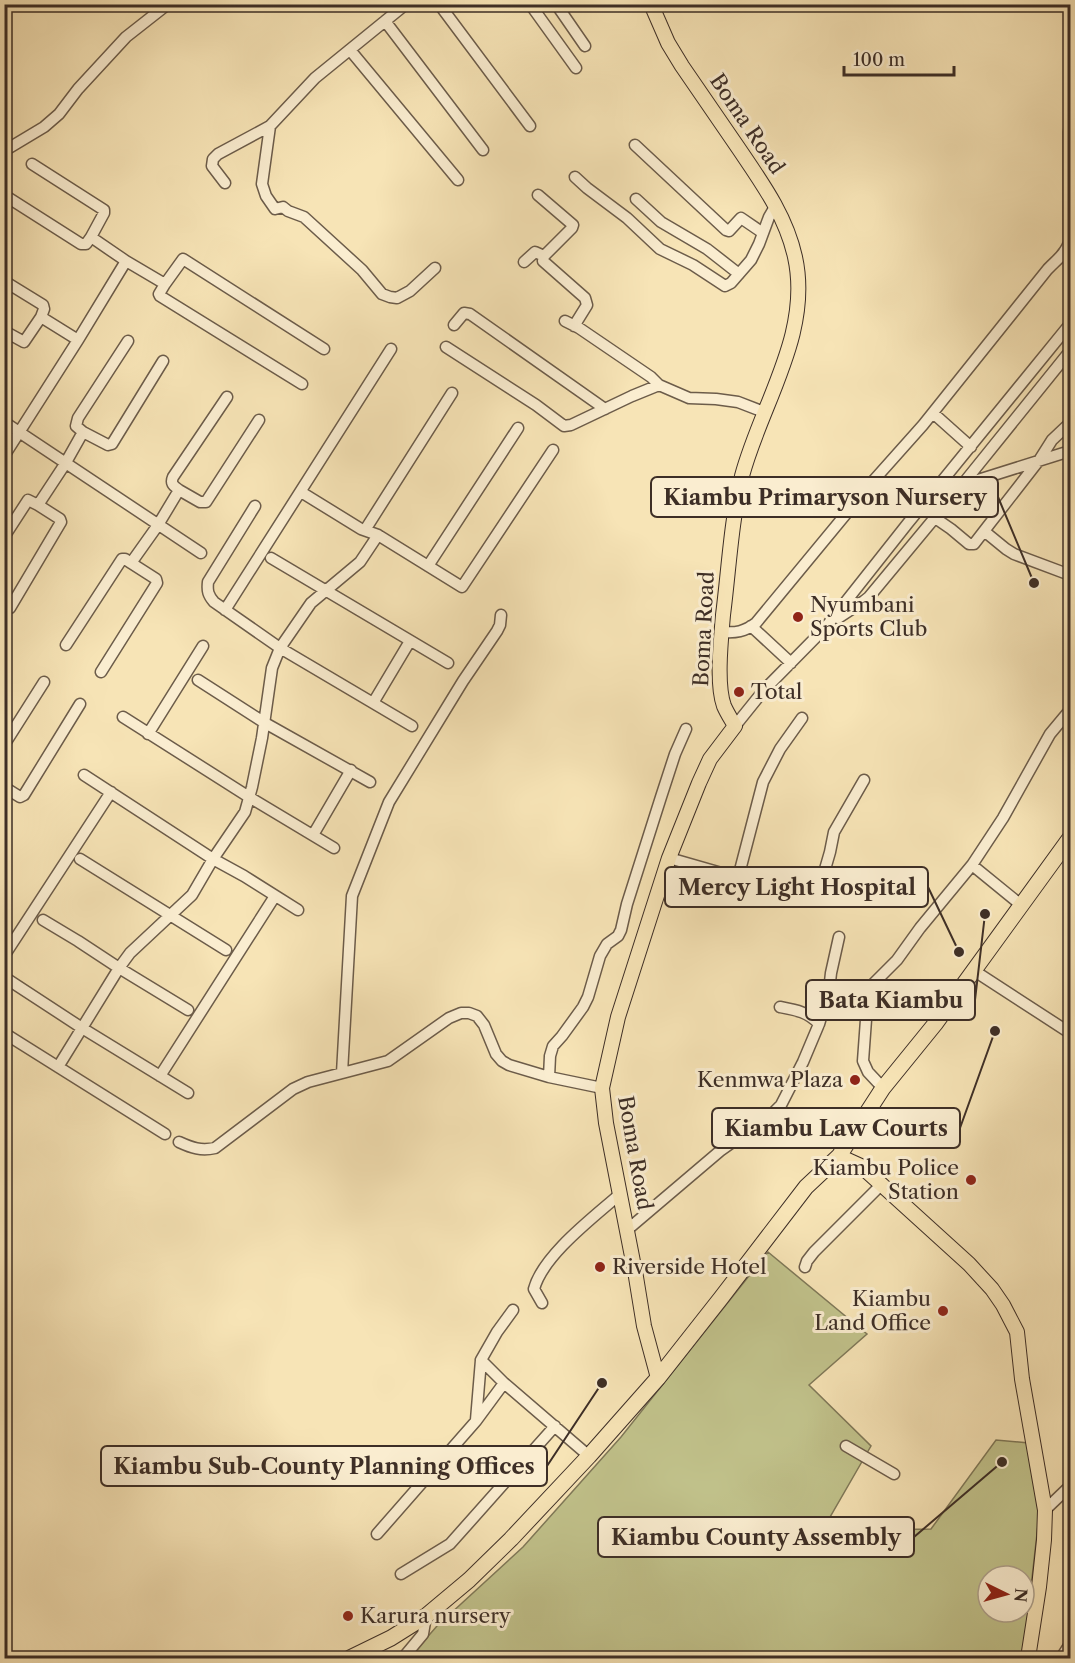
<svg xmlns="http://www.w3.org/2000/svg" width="1075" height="1663" viewBox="0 0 1075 1663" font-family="'Libre Caslon Text',serif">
	<rect width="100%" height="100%" fill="#f7e4b6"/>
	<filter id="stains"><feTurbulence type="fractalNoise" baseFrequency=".00333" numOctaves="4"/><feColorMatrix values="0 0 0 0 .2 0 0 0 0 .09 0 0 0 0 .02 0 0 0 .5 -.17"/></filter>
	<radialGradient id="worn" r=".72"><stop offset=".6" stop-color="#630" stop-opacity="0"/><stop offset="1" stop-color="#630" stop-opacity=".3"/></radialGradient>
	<!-- green -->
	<path fill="#c1c28b" stroke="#7f7858" stroke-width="1.5" fill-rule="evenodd" d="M 768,1252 L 867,1334 L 809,1385 L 871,1446 L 822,1531 L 931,1529 L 996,1440 L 1029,1443 L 1039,1516 L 1023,1658 L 409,1658 L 437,1626 L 523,1547 L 621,1437 ZM 988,1576 L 1024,1576 L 1024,1612 L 988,1612 Z"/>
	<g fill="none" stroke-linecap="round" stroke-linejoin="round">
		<!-- minor casing -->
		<g stroke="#6c5c4a" stroke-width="13">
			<path id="minor" d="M 439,4 L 530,126
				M 530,4 L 576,68
				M 556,4 L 585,46
				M 385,21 L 483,150
				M 350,50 L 458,180
				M 270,126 L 262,184 L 266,196 L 275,209 L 283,207 L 288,211 L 304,217 L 362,270 L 382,294 L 390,297 L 397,298 L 410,291 L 435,268
				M 635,145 L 726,230 L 729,231 L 741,218 L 763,233
				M 4,151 L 44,127 L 59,114 L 78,89 L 126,37 L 168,4
				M 32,164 L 104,210 L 104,213 L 91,237 L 126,261 L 165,284 L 183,259 L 324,349
				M 575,177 L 587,188 L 627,218 L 660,249 L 693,265 L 725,286 L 731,283 L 751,260 L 759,244 L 769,217 L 776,205
				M 225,183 L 212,166 L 213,159 L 218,154 L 270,126 L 315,78 L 406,4
				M 4,195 L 81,244 L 86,244 L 91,237
				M 538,195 L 573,225 L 572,228 L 544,256 L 543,261 L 585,298 L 587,305 L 574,326
				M 636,199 L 661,222 L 707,249 L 739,274
				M 524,262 L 535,252 L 544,256
				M 4,281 L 43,305 L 44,309 L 41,317
				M 165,284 L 159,294 L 160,296 L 302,384
				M 565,321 L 579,328 L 651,377 L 659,385
				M 454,325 L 464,313 L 470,314 L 605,409
				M 4,331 L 24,342 L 41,317 L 78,340
				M 446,347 L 536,405 L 564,426 L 571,425 L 632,396 L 659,385 L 689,398 L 716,399 L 738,402 L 764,412
				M 933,413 L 971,447
				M 4,422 L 201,553
				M 1070,423 L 1052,440 L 1040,459 L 984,531 L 1006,549 L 1014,554 L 1070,575
				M 83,432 L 108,445 L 112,444 L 163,361
				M 4,456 L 78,340 L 126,261
				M 936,489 L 962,485 L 1070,351
				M 179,490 C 174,486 170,484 173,477 L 227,397
				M 301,492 L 361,529 L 378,535 L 462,587 L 553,450
				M 255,506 L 208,582 C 207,591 208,595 214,602 L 280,648 L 412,726
				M 935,518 L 951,529 L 969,544 L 974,544 L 984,531
				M 365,530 L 452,393
				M 4,537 L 28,500 L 38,505
				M 271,558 L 448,663
				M 428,566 L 518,428
				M 10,608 L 61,522 L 60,519 L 38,505 L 65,464 L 83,432 L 76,426 L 78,418 L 128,341
				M 225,610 L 391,349
				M 838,618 L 864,601 L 869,597 L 962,485 L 1070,451
				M 751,626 L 791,663
				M 722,632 C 736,633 744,632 756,623 L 874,480 L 923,425 L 1047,270 C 1055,261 1066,254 1069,242 L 1069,132 L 1070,125
				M 66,645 L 122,559 L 125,559 L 131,563
				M 101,672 L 157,583 L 156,579 L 131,563 L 158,525 L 179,490 L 200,502 L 206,502 L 259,420
				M 198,680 L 265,723 L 370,782
				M 373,703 L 410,641
				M 123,717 L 249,797 L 334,848
				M 735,726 L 764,690 L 825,628 L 908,523 L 1070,324
				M 148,734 L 203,646
				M 4,745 L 44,682
				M 84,775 L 213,859 L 244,876 L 298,910
				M 4,787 L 20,797 L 24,795 L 80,704
				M 313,835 L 351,770
				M 669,858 L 791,893 L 805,895 L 814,892 L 821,883 L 830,852 L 834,832 L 864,780
				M 80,859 L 226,950
				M 972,865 L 1021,905
				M 738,878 L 763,782 L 780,749 L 802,718
				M 43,920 L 78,941 L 119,968 L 188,1010
				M 4,956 L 111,792
				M 973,970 L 1070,1033
				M 4,977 L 82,1028 L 188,1093
				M 780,1007 C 796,1010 808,1012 819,1024
				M 4,1033 L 165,1134
				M 58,1067 L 119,968 L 130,953 L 192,895 L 213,859 L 245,812 L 252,787 L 262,738 L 272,668 L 280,648 L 311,603 L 360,562 L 378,535
				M 342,1073 L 352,896 L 389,802 L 463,681 L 497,631 L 500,625 L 501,615
				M 160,1076 L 275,896
				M 549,1077 L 550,1056 L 553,1046 L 562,1036 L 583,1007 L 588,997 L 600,956 L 607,944 L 618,936 L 621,930 L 627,904 L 661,797 L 675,754 L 686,729
				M 883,1088 L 868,1072 L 863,1061 L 868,992 L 872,985 L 897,960 L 920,928 L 972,865 L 1003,818 L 1050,734 L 1070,710
				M 179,1142 C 192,1148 201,1151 215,1148 L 293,1089 L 308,1082 L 388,1061 L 449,1018 L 461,1013 L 469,1013 L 477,1016 L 484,1025 L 496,1054 L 502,1061 L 509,1065 L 549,1077 L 602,1088
				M 627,1230 L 720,1151 L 772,1114 L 781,1105 L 803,1062 L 819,1024 L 829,991 L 831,973 L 839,937
				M 805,1267 L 807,1261 L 814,1252 L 881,1185
				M 542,1303 L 534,1289 C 543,1255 594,1217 620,1194
				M 513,1310 L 497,1332 L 481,1360 L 504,1383 L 589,1456
				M 476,1420 L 481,1360
				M 846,1446 L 894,1474
				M 1045,1510 L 1070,1486
				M 377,1534 L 476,1421 L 504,1383
				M 401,1574 L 450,1544 L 555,1426
				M 403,1658 L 423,1634 L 426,1616
				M 1061,1658 L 1070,1644"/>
		</g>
		<!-- major casing -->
		<g stroke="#3d2e26" stroke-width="16">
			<path id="major" d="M 651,4 L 668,43 L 682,66 C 701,94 720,121 739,149 C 762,183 786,216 795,257 C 812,334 761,404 742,476 C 731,522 729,568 723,615 C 721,639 716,684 724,706 C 727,713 731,719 735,726 L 710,759 L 699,783 L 669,858 L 618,1017 L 602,1088 L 606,1123 L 636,1277 L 644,1326 L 658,1378
				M 839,1156 L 861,1166 L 969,1264 L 992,1289 L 1003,1305 L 1017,1332 L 1022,1379 L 1045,1510 L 1044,1540 L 1039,1587 L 1028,1658"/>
		</g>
		<!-- highway casing -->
		<g stroke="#3d2e26" stroke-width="17">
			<path id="highway" d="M 350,1658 L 391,1638 L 426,1616 L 469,1580 L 511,1539 L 589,1456 L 658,1378 L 721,1298 L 806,1187 L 839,1156 L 883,1088 L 935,1024 L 1070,838"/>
		</g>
		<!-- minor -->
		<use href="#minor" stroke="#faedd0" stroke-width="10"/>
		<!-- major -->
		<use href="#major" stroke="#f7e4b6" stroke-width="14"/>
		<!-- highway -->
		<use href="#highway" stroke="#f7e4b6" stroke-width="15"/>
	</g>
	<!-- markers -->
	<g fill="#8f2418" stroke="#faedd0" stroke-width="2">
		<circle cx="798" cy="617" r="6"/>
		<circle cx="739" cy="692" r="6"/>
		<circle cx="855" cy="1080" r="6"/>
		<circle cx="971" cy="1180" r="6"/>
		<circle cx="600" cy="1267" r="6"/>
		<circle cx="943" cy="1311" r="6"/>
		<circle cx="348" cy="1616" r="6"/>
	</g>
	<g text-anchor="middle" stroke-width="6" stroke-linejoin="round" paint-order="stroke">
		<!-- street labels -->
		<g font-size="21" fill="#3d2e26" stroke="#faedd0">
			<text transform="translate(747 124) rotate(56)" y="7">Boma Road</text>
			<text transform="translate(704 629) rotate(-87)" y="7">Boma Road</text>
			<text transform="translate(635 1153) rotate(80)" y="7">Boma Road</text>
		</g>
		<!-- poi labels -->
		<g font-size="21" fill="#3d2e26" stroke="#faedd0" text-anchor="start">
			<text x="810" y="612">Nyumbani<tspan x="810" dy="24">Sports Club</tspan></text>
			<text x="751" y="699">Total</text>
			<text x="843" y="1087" text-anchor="end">Kenmwa Plaza</text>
			<text x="959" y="1175" text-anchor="end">Kiambu Police<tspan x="959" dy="24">Station</tspan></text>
			<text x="612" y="1274">Riverside Hotel</text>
			<text x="931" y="1306" text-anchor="end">Kiambu<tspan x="931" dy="24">Land Office</tspan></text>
			<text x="360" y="1623">Karura nursery</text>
		</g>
	</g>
	<!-- callouts -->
	<path fill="none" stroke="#3d2e26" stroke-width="2" d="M1034 583L998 497M959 952L928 887M985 914L975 1000M995 1031L960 1128M602 1383L547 1466M1002 1462L914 1537"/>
	<g fill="#3d2e26" stroke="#faedd0" stroke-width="2">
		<circle cx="1034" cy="583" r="6"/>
		<circle cx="959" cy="952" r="6"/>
		<circle cx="985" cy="914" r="6"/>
		<circle cx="995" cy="1031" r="6"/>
		<circle cx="602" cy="1383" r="6"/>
		<circle cx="1002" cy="1462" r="6"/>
	</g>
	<g fill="#faedd0" stroke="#3d2e26" stroke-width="2">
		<rect x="651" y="477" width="347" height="40" rx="6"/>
		<rect x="665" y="867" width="263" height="40" rx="6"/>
		<rect x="806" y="980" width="169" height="40" rx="6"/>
		<rect x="712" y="1108" width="248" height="40" rx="6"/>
		<rect x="101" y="1446" width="446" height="40" rx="6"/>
		<rect x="598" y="1517" width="316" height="40" rx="6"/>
	</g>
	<g font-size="22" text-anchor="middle" font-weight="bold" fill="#3d2e26">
		<text x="825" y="505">Kiambu Primaryson Nursery</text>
		<text x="797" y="895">Mercy Light Hospital</text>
		<text x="891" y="1008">Bata Kiambu</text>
		<text x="836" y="1136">Kiambu Law Courts</text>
		<text x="324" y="1474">Kiambu Sub-County Planning Offices</text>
		<text x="756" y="1545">Kiambu County Assembly</text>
	</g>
	<!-- margin -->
	<rect width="1075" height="1663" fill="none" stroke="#f7e4b6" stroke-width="24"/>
	<rect x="6" y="6" width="1063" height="1651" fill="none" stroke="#3d2e26" stroke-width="3"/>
	<rect x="12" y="12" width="1051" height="1639" fill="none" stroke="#3d2e26" stroke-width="1.5"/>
	<!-- north arrow -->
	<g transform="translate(1006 1594) rotate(95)"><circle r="28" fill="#faedd0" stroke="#aea18c" stroke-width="1.5"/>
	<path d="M0-4.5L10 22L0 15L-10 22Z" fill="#8f2418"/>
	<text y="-9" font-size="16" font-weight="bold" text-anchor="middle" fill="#3d2e26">N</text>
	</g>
	<!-- scale -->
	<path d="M844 66v9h110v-9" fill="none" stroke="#3d2e26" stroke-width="3"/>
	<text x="853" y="66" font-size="18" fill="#3d2e26" stroke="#faedd0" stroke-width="4.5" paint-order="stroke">100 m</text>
	<rect width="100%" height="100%" filter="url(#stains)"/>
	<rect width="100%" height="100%" fill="url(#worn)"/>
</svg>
